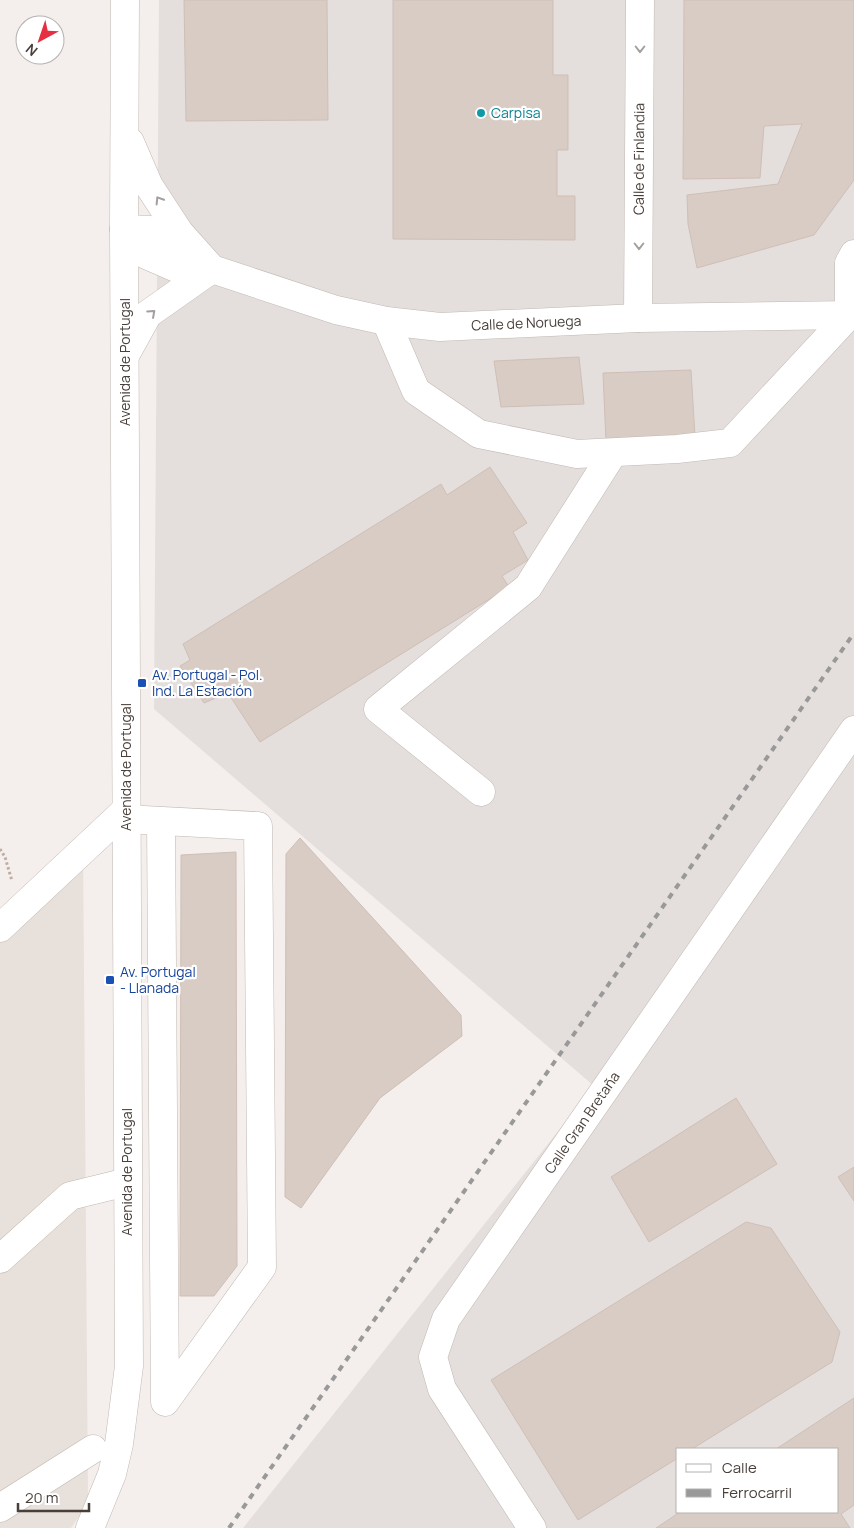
<svg xmlns="http://www.w3.org/2000/svg" width="854" height="1528" viewBox="0 0 854 1528" font-family="Manrope,sans-serif">
	<rect width="100%" height="100%" fill="#f4efec"/>
	<!-- residential -->
	<path fill="#e8e0da" d="M 83,847 L 88,1503 L 71,1528 L 0,1528 L 0,919 Z"/>
	<!-- industrial -->
	<path fill="#e4dfdd" fill-rule="evenodd" d="M 159,0 L 854,0 L 854,1528 L 243,1528 L 594,1086 L 154,709 ZM 678,1449 L 838,1449 L 838,1512 L 678,1512 Z"/>
	<!-- building -->
	<path fill="#d8ccc5" stroke="#cfbfb6" d="M 184,0 L 327,0 L 328,120 L 186,121 Z
		M 393,0 L 553,0 L 553,75 L 568,75 L 568,150 L 557,150 L 557,196 L 575,196 L 575,240 L 393,239 Z
		M 684,0 L 854,0 L 854,180 L 814,235 L 697,268 L 688,224 L 687,195 L 778,184 L 802,124 L 764,126 L 760,178 L 683,179 Z
		M 579,357 L 584,404 L 501,407 L 494,361 Z
		M 691,370 L 695,437 L 606,442 L 603,373 Z
		M 490,467 L 527,523 L 513,532 L 528,560 L 502,576 L 509,587 L 260,742 L 228,693 L 204,703 L 180,666 L 190,660 L 183,644 L 441,484 L 447,495 Z
		M 300,838 L 461,1015 L 462,1036 L 380,1098 L 301,1208 L 285,1197 L 286,854 Z
		M 236,852 L 237,1266 L 214,1296 L 180,1296 L 181,855 Z
		M 736,1098 L 777,1164 L 649,1242 L 611,1177 Z
		M 854,1167 L 854,1201 L 838,1177 Z
		M 746,1222 L 771,1228 L 840,1332 L 832,1362 L 692,1449 L 678,1449 L 678,1458 L 578,1520 L 491,1380 Z
		M 854,1398 L 854,1505 L 841,1514 L 850,1528 L 656,1528 L 680,1512 L 838,1512 L 838,1449 L 776,1449 Z"/>
	<g fill="none" stroke-linecap="round" stroke-linejoin="round">
		<!-- minor casing -->
		<g stroke="#c2b8b2" stroke-width="29">
			<g id="minor">
				<path id="s1" d="M 124,229 L 146,255 L 183,271 L 212,269 L 336,310 L 386,321 L 440,327 L 638,318 L 854,315"/>
				<path d="M 124,229 L 150,230 L 191,248"/>
				<path id="s2" d="M 638,318 L 640,0"/>
				<path d="M 386,321 L 416,391 L 479,434 L 577,454 L 677,449 L 730,443 L 849,315 L 849,263 L 854,254"/>
				<path d="M 127,352 L 148,314 L 212,269 L 179,232 L 149,186 L 130,142"/>
				<path d="M 481,792 L 378,709 L 528,587 L 613,453"/>
				<path d="M 125,819 L 258,826 L 262,1267 L 165,1402 L 161,821"/>
				<path d="M 0,928 L 126,810"/>
				<path d="M 0,1259 L 70,1196 L 127,1182"/>
				<path d="M 0,1508 L 93,1449"/>
				<path d="M 90,1528 L 112,1474 L 119,1444 L 129,1366 L 124,229 L 125,0"/>
				<path id="s3" d="M 532,1528 L 442,1389 L 433,1357 L 446,1319 L 854,730"/>
			</g>
		</g>
		<!-- path -->
		<path stroke="#c0ada1" stroke-width="3" stroke-dasharray="2.5 2.5" stroke-linecap="butt" d="M 0,849 L 5,857 L 12,881"/>
		<!-- minor -->
		<use href="#minor" stroke="#fff" stroke-width="28"/>
		<!-- rail -->
		<path stroke="#999" stroke-width="4" stroke-dasharray="6 6" stroke-linecap="butt" d="M 229,1528 L 854,633"/>
	</g>
	<!-- one-way arrows -->
	<defs><path id="oneway-chevron" d="M-2-3.5L2.5 0L-2 3.5" fill="none" stroke-width="1.6" stroke-linecap="round" stroke-linejoin="round" transform="scale(1.25)"/></defs>
	<g stroke="#a49f9c">
		<use href="#oneway-chevron" transform="translate(640 49) rotate(90)"/>
		<use href="#oneway-chevron" transform="translate(159 200) rotate(-122)"/>
		<use href="#oneway-chevron" transform="translate(639 246) rotate(90)"/>
		<use href="#oneway-chevron" transform="translate(152 313) rotate(-42)"/>
	</g>
	<!-- markers -->
	<circle fill="#0f9aa8" stroke="#fff" stroke-width="2" cx="481" cy="113" r="5"/>
	<g fill="#1a4fb4" stroke="#fff" stroke-width="2">
		<rect x="137" y="678" width="10" height="10" rx="2.5"/>
		<rect x="105" y="975" width="10" height="10" rx="2.5"/>
	</g>
	<g text-anchor="middle" stroke-width="4.5" stroke-linejoin="round" paint-order="stroke">
		<!-- culture labels -->
		<g font-size="14" fill="#0d838f" stroke="#fff" text-anchor="start">
			<text x="491" y="118">Carpisa</text>
		</g>
		<!-- street labels -->
		<g font-size="14" fill="#483f3a" stroke="#fff">
			<text dy="5" stroke="none"><textPath href="#s2" startOffset="159">Calle de Finlandia</textPath></text>
			<text dy="5" stroke="none"><textPath href="#s1" startOffset="426">Calle de Noruega</textPath></text>
			<text transform="translate(125 362) rotate(-90)" y="5">Avenida de Portugal</text>
			<text transform="translate(126 767) rotate(-90)" y="5">Avenida de Portugal</text>
			<text dy="5" stroke="none"><textPath href="#s3" startOffset="478">Calle Gran Bretaña</textPath></text>
			<text transform="translate(127 1172) rotate(-90)" y="5">Avenida de Portugal</text>
		</g>
		<!-- transit labels -->
		<g font-size="14" fill="#164399" stroke="#fff" text-anchor="start">
			<text x="152" y="680">Av. Portugal - Pol.<tspan x="152" dy="16">Ind. La Estación</tspan></text>
			<text x="120" y="977">Av. Portugal<tspan x="120" dy="16">- Llanada</tspan></text>
		</g>
	</g>
	<!-- legend -->
	<rect x="676" y="1448" width="162" height="65" fill="#ffffff" stroke="#b6b2b0"/>
	<rect x="686" y="1464" width="25" height="8" fill="#ffffff" stroke="#b6b2b0"/>
	<text x="722" y="1473" font-size="15" fill="#483f3a">Calle</text>
	<rect x="686" y="1489" width="25" height="8" fill="#999999" stroke="#b6b2b0"/>
	<text x="722" y="1498" font-size="15" fill="#483f3a">Ferrocarril</text>
	<!-- north arrow -->
	<g transform="translate(40 40) rotate(220)"><circle r="24" fill="#ffffff" stroke="#b6b2b0"/>
	<path d="M0-4L9 19L0 12L-9 19Z" fill="#e63042"/>
	<text y="-8" font-size="14" font-weight="bold" text-anchor="middle" fill="#483f3a">N</text>
	</g>
	<!-- scale -->
	<path d="M18 1503v8h71v-8" fill="none" stroke="#483f3a" stroke-width="2.5"/>
	<text x="25" y="1503" font-size="15" fill="#483f3a" stroke="#ffffff" stroke-width="4" paint-order="stroke">20 m</text>
</svg>
